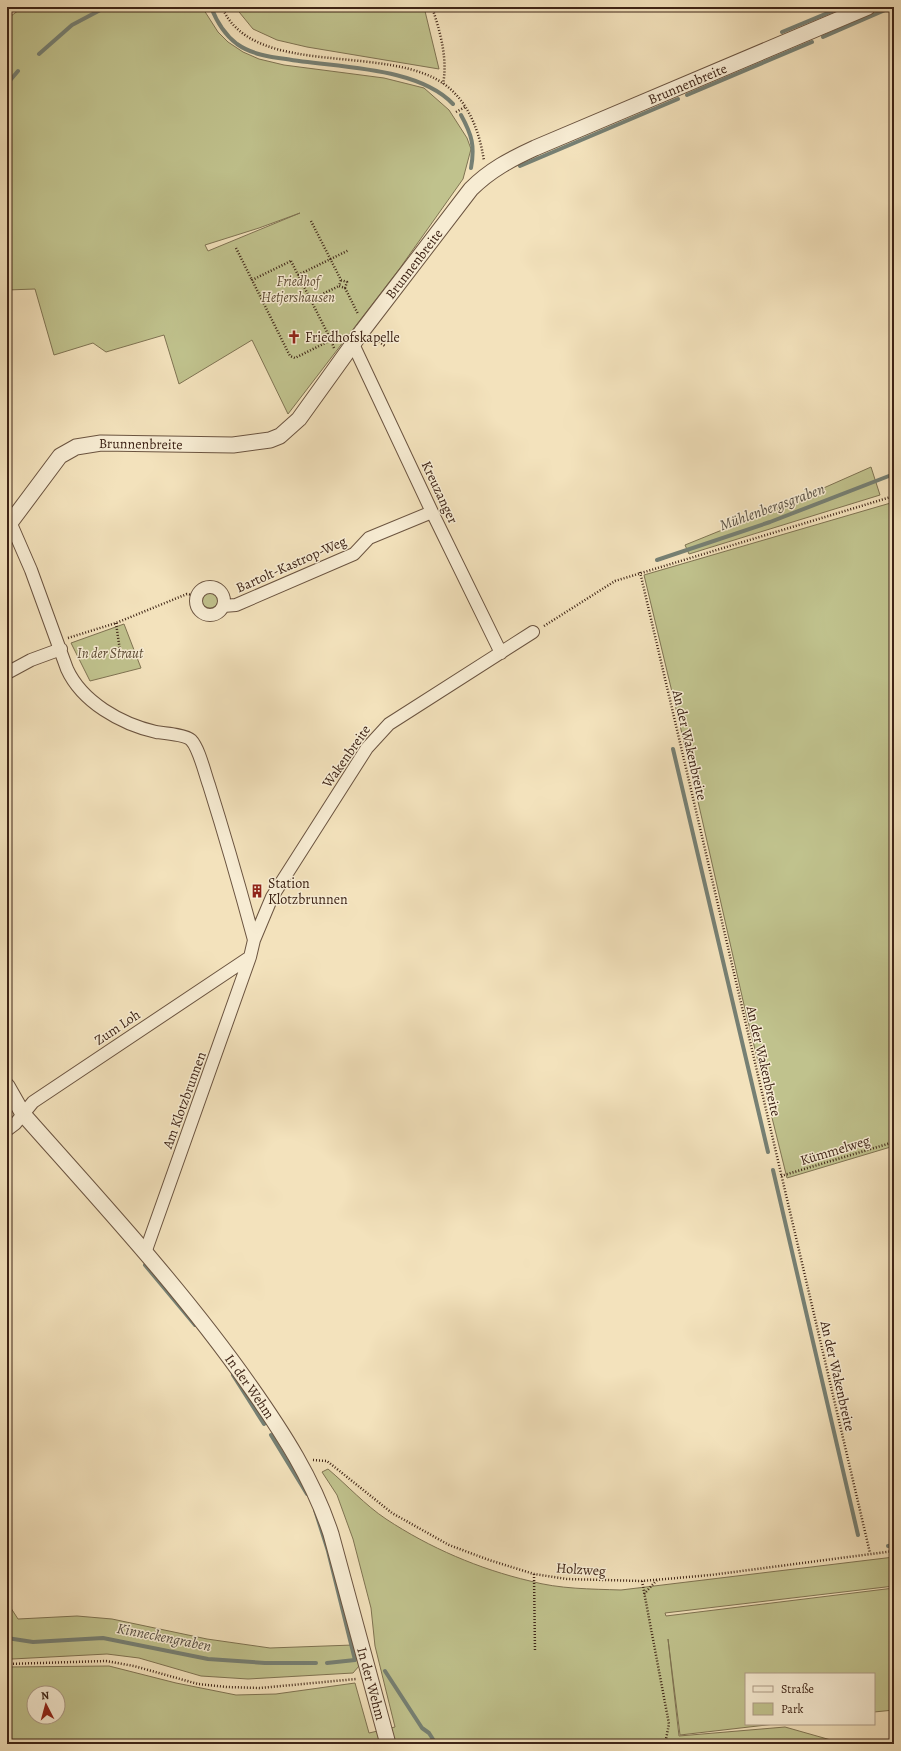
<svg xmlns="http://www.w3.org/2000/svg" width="901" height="1751" viewBox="0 0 901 1751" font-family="Alegreya,serif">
	<rect width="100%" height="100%" fill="#f3e2bc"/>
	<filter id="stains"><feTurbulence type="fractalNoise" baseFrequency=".005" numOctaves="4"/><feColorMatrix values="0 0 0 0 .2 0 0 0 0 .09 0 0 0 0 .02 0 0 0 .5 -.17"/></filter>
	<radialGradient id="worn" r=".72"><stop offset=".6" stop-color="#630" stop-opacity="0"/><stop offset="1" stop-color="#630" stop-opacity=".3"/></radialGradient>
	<!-- green -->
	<path fill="#c0c28d" stroke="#7f7352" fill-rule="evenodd" d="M 23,7 L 202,7 L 218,32 L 228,42 L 243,52 L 259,59 L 284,65 L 384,78 L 424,88 L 449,110 L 467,138 L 471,149 L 463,179 L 400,268 L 288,414 L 252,340 L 179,384 L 164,335 L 106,352 L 93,343 L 54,355 L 35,289 L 7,290 L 7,19 ZM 300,213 L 208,251 L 205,245 L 259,228 Z
		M 235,7 L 424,7 L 439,69 L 307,47 L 277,40 L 253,29 Z
		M 871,467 L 880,495 L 689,554 L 685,545 L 801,498 Z
		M 894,502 L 894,1146 L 787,1178 L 744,1005 L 695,788 L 644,575 Z
		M202 600a8 8 0 1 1 16 0a8 8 0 1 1-16 0Z
		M 124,624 L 141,668 L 90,681 L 71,643 Z
		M 328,1469 C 347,1485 365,1505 386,1519 C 430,1548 479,1569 530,1581 C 559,1589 591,1589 621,1590 L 894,1557 L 894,1586 L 665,1613 L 666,1616 L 894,1588 L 894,1710 L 874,1712 L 874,1674 L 746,1674 L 746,1724 L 775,1724 L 680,1735 L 668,1639 L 679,1736 L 785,1727 L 845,1744 L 7,1744 L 7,1667 L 109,1666 L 176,1683 L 236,1695 L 276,1694 L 355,1683 L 369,1733 L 395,1727 L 375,1646 L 371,1608 L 353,1539 L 337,1495 L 322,1472 ZM 34,1693 L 58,1693 L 58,1717 L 34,1717 Z
		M 7,1602 L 18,1619 L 77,1616 L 112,1619 L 207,1639 L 270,1648 L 353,1645 L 359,1666 L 353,1673 L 248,1679 L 201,1676 L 139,1658 L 107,1654 L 12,1659 L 7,1658 Z"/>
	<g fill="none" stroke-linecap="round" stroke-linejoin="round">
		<!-- stream -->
		<path stroke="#768074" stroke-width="4" d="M 211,7 C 216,20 225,35 237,44 C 251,54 269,57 286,59 C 336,68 417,66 453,104
			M 782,32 L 842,7
			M 823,37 L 892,7
			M 39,54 L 72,25 L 106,7
			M 7,84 L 18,71
			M 687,95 L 812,42
			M 461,115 C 472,135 475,146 471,168
			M 520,166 L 678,99
			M 657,560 L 770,522 L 894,474
			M 673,749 L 768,1152
			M 773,1170 L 858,1535
			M 145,1265 L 195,1325
			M 233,1375 L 264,1424
			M 271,1435 L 307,1494
			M 315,1510 L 328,1551 L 355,1660 L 327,1663
			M 888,1546 L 894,1545
			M 7,1638 L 33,1642 L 103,1638 L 208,1659 L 265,1663 L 316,1663
			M 385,1671 L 422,1728 L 429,1733 L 436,1744
			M 684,1742 L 709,1744"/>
		<!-- minor casing -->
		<g stroke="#6b5440" stroke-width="14">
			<path id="minor" d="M 353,344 L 432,512 L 501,653
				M 11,524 L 31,570 L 67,669 C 82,702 121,724 156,732 C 164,733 186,735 191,740 C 199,748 205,774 209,785 C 225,836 240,888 254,940
				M196 601a14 14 0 1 1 28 0a14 14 0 1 1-28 0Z
				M 223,606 L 236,605 L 354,554 L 369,538 L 432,512
				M 7,673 L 31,660 L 61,649
				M 7,1130 L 15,1124 L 33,1102 L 250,957
				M 145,1253 L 250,957 L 254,940 L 272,897 L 367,748 L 389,724 L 533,632"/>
		</g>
		<!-- tertiary casing -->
		<g stroke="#6b5440" stroke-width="17">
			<g id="tertiary">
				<path id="s1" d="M 7,527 L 60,456 L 76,447 L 101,443 L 233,445 L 270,440 L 280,436 L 299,419 L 363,330 L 471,189 C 490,170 511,159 535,148 L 868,7"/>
				<path id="s2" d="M 7,1086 L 23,1114 C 101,1202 182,1289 250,1386 C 283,1433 313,1479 331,1534 L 388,1744"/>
			</g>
		</g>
		<!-- path -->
		<path stroke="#3e2416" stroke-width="2.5" stroke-dasharray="1 2" stroke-linecap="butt" d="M 222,7 C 253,81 392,41 448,87 C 470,105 480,134 484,161
			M 432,7 C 440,31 448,59 443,84
			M 456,112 L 465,107
			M 311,221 L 341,280 L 347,282 L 345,288 L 339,286 L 341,280
			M 236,248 L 252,280
			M 291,261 L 331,340 L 295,358 L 290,356 L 252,280 Z
			M 298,275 L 349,250
			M 345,288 L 358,314
			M 310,300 L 339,286
			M 374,338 L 385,346
			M 334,348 L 331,340 L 334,338 L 338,340
			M 640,572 L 870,1553
			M 116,623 L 120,651
			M 544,626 L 615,581 L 894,496
			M 68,638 L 116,623 L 187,594 L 197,596
			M 781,1176 L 894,1142
			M 313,1460 L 327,1461 L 392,1513 L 449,1545 L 489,1560 L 534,1574 L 567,1579 L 642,1581 L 711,1575 L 894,1551
			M 534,1574 L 535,1652
			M 642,1581 L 669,1724 L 665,1744
			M 644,1594 L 657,1580
			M 7,1664 L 106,1661 L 134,1666 L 198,1684 L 227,1687 L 260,1688 L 356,1679"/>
		<!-- minor -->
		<use href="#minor" stroke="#f7ecd3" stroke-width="12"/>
		<!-- tertiary -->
		<use href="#tertiary" stroke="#f7ecd3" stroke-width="15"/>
	</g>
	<!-- icons -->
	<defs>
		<g id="church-bare" transform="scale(1.08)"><path d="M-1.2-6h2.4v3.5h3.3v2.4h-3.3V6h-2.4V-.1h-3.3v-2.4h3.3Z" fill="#8f2418" stroke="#f7ecd3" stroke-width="2.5" paint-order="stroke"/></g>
		<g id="building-bare" transform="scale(1.08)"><path d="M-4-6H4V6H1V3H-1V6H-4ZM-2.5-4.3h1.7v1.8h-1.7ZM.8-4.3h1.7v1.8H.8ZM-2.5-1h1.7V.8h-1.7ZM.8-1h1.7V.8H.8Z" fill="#8f2418" stroke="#f7ecd3" stroke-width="2.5" paint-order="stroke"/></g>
	</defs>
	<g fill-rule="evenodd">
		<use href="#church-bare" x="294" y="337"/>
		<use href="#building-bare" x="257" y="891"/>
	</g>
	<g text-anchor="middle" stroke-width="3" stroke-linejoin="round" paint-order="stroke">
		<!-- street labels -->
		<g font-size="14" fill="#3e2416" stroke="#f7ecd3">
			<text dy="5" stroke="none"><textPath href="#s1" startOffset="867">Brunnenbreite</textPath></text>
			<text dy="5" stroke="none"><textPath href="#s1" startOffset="531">Brunnenbreite</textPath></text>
			<text dy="5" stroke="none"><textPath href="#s1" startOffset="172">Brunnenbreite</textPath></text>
			<text transform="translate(440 492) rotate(65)" y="5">Kreuzanger</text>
			<text transform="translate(291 564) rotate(-24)" y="5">Bartolt-Kastrop-Weg</text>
			<text transform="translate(690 745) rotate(77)" y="5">An der Wakenbreite</text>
			<text transform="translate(346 756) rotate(-55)" y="5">Wakenbreite</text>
			<text transform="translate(117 1027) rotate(-34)" y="5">Zum Loh</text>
			<text transform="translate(764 1061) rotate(77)" y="5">An der Wakenbreite</text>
			<text transform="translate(184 1100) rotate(-70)" y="5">Am Klotzbrunnen</text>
			<text transform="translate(835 1150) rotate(-17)" y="5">Kümmelweg</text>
			<text transform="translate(838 1376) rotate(77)" y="5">An der Wakenbreite</text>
			<text dy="5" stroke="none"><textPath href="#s2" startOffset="387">In der Wehm</textPath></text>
			<text transform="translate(581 1569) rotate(4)" y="5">Holzweg</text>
			<text dy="5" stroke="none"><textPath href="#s2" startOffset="711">In der Wehm</textPath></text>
		</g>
		<!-- park labels -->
		<g font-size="14" font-style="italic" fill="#5e4c34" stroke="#f7ecd3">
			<text x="298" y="286">Friedhof<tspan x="298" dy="16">Hetjershausen</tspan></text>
			<text x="110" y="658">In der Straut</text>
		</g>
		<!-- poi labels -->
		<g font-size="14" fill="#3e2416" stroke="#f7ecd3" text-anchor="start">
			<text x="305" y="342">Friedhofskapelle</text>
			<text x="268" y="888">Station<tspan x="268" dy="16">Klotzbrunnen</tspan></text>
		</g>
		<!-- water labels -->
		<g font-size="15" font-style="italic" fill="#5a5245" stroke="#f7ecd3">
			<text transform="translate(772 507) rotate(-20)" y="5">Mühlenbergsgraben</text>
			<text transform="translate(164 1637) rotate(11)" y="5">Kinneckengraben</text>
		</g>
	</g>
	<!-- margin -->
	<rect width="901" height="1751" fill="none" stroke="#f3e2bc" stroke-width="24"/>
	<rect x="8" y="8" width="885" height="1735" fill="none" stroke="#3e2416" stroke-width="2"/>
	<rect x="12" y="12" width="877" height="1727" fill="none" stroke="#3e2416"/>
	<!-- legend -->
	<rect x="745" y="1673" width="130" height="52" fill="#f7ecd3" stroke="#ad9c87"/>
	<rect x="753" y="1686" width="20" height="6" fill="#f7ecd3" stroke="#ad9c87"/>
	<text x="781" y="1693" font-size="12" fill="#3e2416">Straße</text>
	<rect x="753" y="1703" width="20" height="12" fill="#c0c28d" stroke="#ad9c87"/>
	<text x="781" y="1713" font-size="12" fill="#3e2416">Park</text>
	<!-- north arrow -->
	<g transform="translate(46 1705) rotate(354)"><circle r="19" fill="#f7ecd3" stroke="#ad9c87"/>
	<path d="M0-3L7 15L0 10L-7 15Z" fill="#8f2418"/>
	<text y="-6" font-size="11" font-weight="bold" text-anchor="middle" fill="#3e2416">N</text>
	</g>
	<rect width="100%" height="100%" filter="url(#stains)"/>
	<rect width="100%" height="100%" fill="url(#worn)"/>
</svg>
